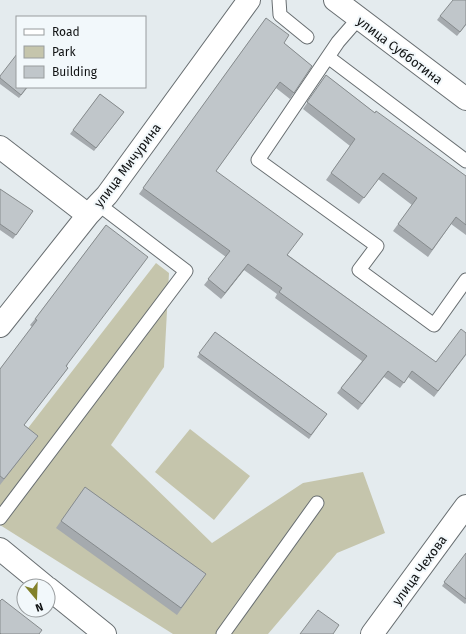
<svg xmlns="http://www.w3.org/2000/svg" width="466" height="634" viewBox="0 0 466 634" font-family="'Fira Sans',sans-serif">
	<rect width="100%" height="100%" fill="#e4ebee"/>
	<!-- green -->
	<path fill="#c5c5ac" d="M 156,263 L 169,273 L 164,367 L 111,445 L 212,543 L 303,483 L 363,472 L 385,533 L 337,553 L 268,634 L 173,634 L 0,525 L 0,479 L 18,441 Z
		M 190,429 L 250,476 L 214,520 L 155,472 Z"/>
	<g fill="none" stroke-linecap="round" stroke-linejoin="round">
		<!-- service casing -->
		<g stroke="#686e71" stroke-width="15">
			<path id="service" d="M 279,0 L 280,15 L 307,37
				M 358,19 L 338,42 L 258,160 L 377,246 L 359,270 L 434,325 L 466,280
				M 328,57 L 466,161
				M 0,518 L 186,271 L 98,204
				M 223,634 L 317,503"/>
		</g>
		<!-- minor casing -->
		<g stroke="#686e71" stroke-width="24">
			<path id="minor" d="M 335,0 L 466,99
				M 0,147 L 88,215
				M 0,326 L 88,215 L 107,195 L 249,0
				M 0,549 L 45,586
				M 48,588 L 105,634
				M 372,634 L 466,506"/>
		</g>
		<!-- service -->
		<use href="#service" stroke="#fff" stroke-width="13"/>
		<!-- minor -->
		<use href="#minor" stroke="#fff" stroke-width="22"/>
	</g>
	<!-- wall -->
	<path fill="#a5aaae" d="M 440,16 L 466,25 L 457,36 L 437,20 Z
		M 266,18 L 284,43 L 312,66 L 290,99 L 276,88 L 216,171 L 288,255 L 436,362 L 466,355 L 434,397 L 408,377 L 400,388 L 384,377 L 358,410 L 337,393 L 362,361 L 275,298 L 277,294 L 244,270 L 221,299 L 204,285 L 226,257 L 139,194 Z
		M 326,75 L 375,113 L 466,176 L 466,235 L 451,224 L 428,257 L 393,231 L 412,205 L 378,179 L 359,204 L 326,180 L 350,146 L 303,109 Z
		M 0,76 L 28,87 L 19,98 L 0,84 Z
		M 100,94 L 124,112 L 94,151 L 70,134 Z
		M 0,189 L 33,211 L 13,239 L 0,230 Z
		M 106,225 L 67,367 L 68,368 L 24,425 L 38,436 L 0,485 L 0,369 L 32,327 L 30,325 L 35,319 Z
		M 215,332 L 327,414 L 309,439 L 197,357 Z
		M 85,487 L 206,574 L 177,615 L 56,528 Z
		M 466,553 L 466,603 L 465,604 L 442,586 Z"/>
	<!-- shaded-wall -->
	<path fill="#868b8d" d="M 248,264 L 244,270 L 221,299 L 225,293 Z"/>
	<!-- building -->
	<path fill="#c0c6ca" stroke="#868b8d" d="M 453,0 L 466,0 L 466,24 L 460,32 L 440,16 Z
		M 266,18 L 289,35 L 284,43 L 312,66 L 294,93 L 280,82 L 216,171 L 303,234 L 287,255 L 436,362 L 461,329 L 466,333 L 466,354 L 438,391 L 412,371 L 404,383 L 388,371 L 362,404 L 341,388 L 367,356 L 279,292 L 282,288 L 248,264 L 225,293 L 208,279 L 230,251 L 143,188 Z
		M 17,54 L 17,87 L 27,87 L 21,95 L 0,78 L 0,76 Z
		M 326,75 L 375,113 L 376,111 L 466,176 L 466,225 L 456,217 L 432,250 L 398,224 L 417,198 L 383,173 L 364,198 L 331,173 L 355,139 L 307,102 Z
		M 100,94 L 124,112 L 96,148 L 73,130 Z
		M 0,189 L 33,211 L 16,235 L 0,224 Z
		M 106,225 L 148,257 L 66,366 L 68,368 L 24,425 L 38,436 L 4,479 L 0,476 L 0,369 L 37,320 L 35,319 Z
		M 215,332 L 327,414 L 311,435 L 199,353 Z
		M 85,487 L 206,574 L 181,608 L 61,521 Z
		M 466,553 L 466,599 L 444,582 Z
		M 2,599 L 42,630 L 39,634 L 1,634 L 0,633 L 0,601 Z
		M 318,610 L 339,625 L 333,634 L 300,634 Z"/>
	<g text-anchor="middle" stroke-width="4" stroke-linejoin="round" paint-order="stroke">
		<!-- street labels -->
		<g font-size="13" fill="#101213" stroke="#f2f8fb">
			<text transform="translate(400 50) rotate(37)" y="5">улица Субботина</text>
			<text transform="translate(127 165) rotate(-53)" y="5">улица Мичурина</text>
			<text transform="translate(419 570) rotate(-54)" y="5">улица Чехова</text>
		</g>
	</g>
	<!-- legend -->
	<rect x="16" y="16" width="130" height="72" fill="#f2f8fb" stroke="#989c9e"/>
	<rect x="24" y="29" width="20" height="6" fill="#ffffff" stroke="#989c9e"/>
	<text x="52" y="36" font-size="12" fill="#101213">Road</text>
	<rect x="24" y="46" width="20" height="12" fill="#c5c5ac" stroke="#989c9e"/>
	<text x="52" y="56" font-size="12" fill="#101213">Park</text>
	<rect x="24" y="66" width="20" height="12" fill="#c0c6ca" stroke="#989c9e"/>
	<text x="52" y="76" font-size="12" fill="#101213">Building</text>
	<!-- north arrow -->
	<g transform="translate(36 598) rotate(161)"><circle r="19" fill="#f2f8fb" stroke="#989c9e"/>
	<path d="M0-3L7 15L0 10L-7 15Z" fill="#82812a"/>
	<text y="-6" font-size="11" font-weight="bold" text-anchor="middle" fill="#101213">N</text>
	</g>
</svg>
